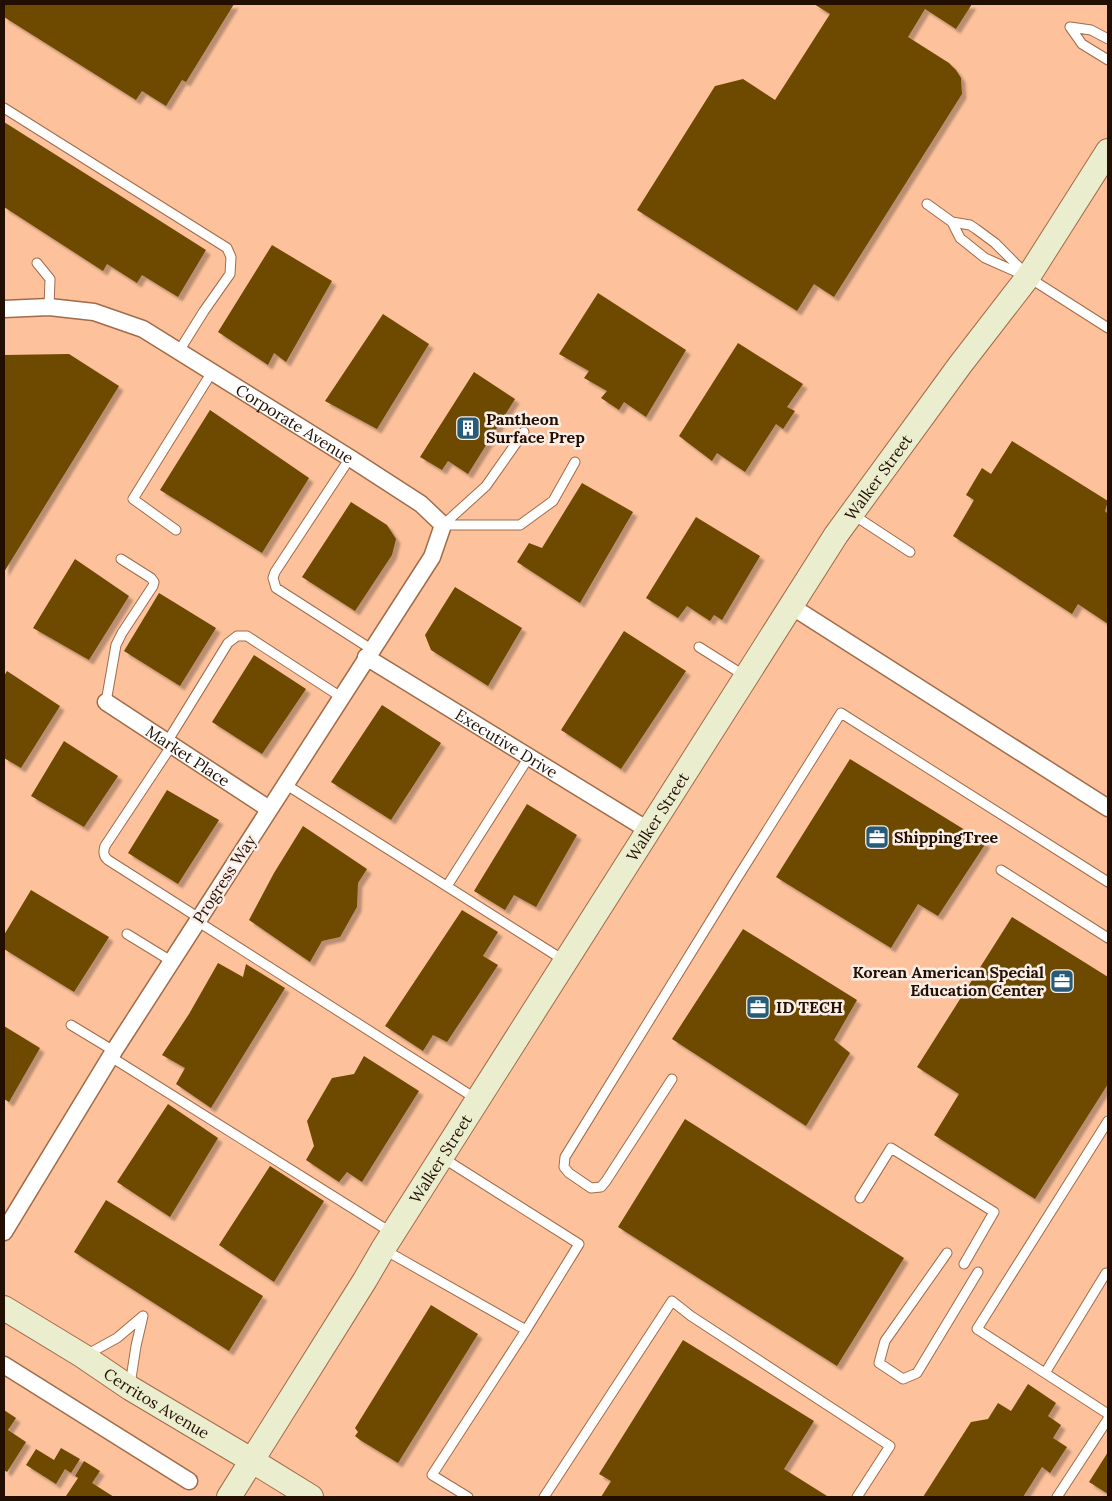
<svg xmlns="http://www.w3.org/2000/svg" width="1112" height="1501" viewBox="0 0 1112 1501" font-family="Lora,serif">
	<defs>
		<filter id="shadow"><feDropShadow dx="4.5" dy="4.5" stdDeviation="1" flood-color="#0004"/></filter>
	</defs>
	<rect width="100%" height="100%" fill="#fdc29c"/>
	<!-- building -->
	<path fill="#6e4804" filter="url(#shadow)" d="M 4,4 L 234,4 L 186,82 L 182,80 L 166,106 L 142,91 L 136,100 L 4,17 Z
		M 814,4 L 972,4 L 956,29 L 925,9 L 908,37 L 949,63 L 956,70 L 961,78 L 962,94 L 834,297 L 814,284 L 797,311 L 637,210 L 715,86 L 743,79 L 775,100 L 830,14 Z
		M 4,122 L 206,250 L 178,297 L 142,275 L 137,283 L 107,264 L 103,271 L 4,207 Z
		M 272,245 L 332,281 L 286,362 L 274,353 L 268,365 L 218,332 Z
		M 598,293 L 686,350 L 646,417 L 624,402 L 619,410 L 601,398 L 607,391 L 584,378 L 589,371 L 559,354 Z
		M 383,314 L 429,344 L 377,429 L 325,401 Z
		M 738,343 L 803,384 L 787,407 L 795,411 L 783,429 L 776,424 L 745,472 L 717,453 L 712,461 L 679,436 Z
		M 69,354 L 119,386 L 4,572 L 4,355 Z
		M 474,372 L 515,399 L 468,474 L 448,461 L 442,470 L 420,457 Z
		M 210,410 L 309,478 L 262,553 L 160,490 Z
		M 1012,441 L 1108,501 L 1105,511 L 1108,514 L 1108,624 L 1078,604 L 1072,614 L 953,536 L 974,500 L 966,495 L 982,468 L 991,474 Z
		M 582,483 L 633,512 L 580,603 L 517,562 L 529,543 L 542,548 Z
		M 351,502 L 387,525 L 396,539 L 392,555 L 355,611 L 302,577 Z
		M 696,517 L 760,556 L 722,620 L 714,615 L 710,621 L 687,606 L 678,618 L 646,598 Z
		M 75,559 L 129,596 L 89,660 L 33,628 Z
		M 455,587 L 522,628 L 488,686 L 431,650 L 425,635 Z
		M 159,593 L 216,628 L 180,686 L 124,651 Z
		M 624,631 L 686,671 L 621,769 L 561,730 Z
		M 254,655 L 306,689 L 262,754 L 212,722 Z
		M 7,671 L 60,706 L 21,768 L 4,758 L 4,676 Z
		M 382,705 L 441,743 L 391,820 L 331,782 Z
		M 64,741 L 118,776 L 84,827 L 31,796 Z
		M 850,759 L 986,843 L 938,916 L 918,904 L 891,948 L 776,877 Z
		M 167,790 L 219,820 L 178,884 L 128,853 Z
		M 527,804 L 577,835 L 536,907 L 514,895 L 505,910 L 474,891 Z
		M 303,826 L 367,869 L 358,883 L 357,907 L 340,937 L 322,941 L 310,962 L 249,920 L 274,873 Z
		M 31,890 L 109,937 L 74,992 L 4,949 L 4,935 Z
		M 462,910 L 498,932 L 483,956 L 498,965 L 447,1042 L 433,1035 L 423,1051 L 385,1026 Z
		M 1012,917 L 1108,977 L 1108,1084 L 1035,1199 L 934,1135 L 959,1094 L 917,1067 Z
		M 743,929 L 857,1000 L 834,1040 L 850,1053 L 806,1126 L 672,1039 Z
		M 218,963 L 243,977 L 246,964 L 285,988 L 211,1108 L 176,1084 L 185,1068 L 162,1055 L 189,1014 Z
		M 4,1026 L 40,1048 L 9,1102 L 4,1099 Z
		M 364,1056 L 419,1091 L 362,1182 L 347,1172 L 339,1182 L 306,1160 L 314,1146 L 307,1121 L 332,1078 L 354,1074 Z
		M 168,1104 L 218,1138 L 170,1217 L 117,1182 Z
		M 685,1119 L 904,1258 L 837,1366 L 618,1227 Z
		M 270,1166 L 324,1201 L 274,1282 L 219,1245 Z
		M 106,1200 L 263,1296 L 229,1351 L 74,1252 Z
		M 431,1305 L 478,1334 L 398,1463 L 360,1440 L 355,1436 L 358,1432 L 355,1428 Z
		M 683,1340 L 814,1421 L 784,1469 L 827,1496 L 826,1497 L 601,1497 L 611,1481 L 599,1474 Z
		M 1028,1384 L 1056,1403 L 1048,1416 L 1061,1425 L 1053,1438 L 1067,1447 L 1050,1473 L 1042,1467 L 1023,1497 L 923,1497 L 971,1422 L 988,1419 L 998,1403 L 1011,1411 Z
		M 4,1410 L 16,1418 L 8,1430 L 26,1442 L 7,1472 L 4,1470 Z
		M 61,1448 L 80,1459 L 71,1473 L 65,1469 L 56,1484 L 26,1465 L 36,1449 L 54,1460 Z
		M 1108,1452 L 1108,1494 L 1089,1482 Z
		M 84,1461 L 100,1471 L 92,1483 L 114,1497 L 66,1496 L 78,1478 L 75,1476 Z"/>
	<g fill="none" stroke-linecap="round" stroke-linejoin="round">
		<!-- service casing -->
		<g stroke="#a16b48" stroke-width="11">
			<path id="service" d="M 1070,27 L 1082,44 L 1108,60
				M 1070,27 L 1091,30 L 1108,39
				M 4,108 L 227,248 L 231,257 L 230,274 L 204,311 L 179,351
				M 927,204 L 952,222 L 970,225 L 976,229 L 995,243 L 1025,273
				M 952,222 L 960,238 L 985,258 L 1028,277 L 1108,328
				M 37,263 L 50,279 L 49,307
				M 350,458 L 275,572 L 273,578 L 276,588 L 371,649
				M 852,514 L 910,552
				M 443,525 L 520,525 L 553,501 L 575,462
				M 443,525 L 486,486 L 524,432
				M 176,530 L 133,499 L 212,372
				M 699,647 L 745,676
				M 106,702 L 116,645 L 122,633 L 153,586 L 154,582 L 151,578 L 121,559
				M 167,742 L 228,643 L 237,636 L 247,636 L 341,697
				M 172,745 L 105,846 C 103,852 103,856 108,860 L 199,918
				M 285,784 L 565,961
				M 1001,870 L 1108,938
				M 447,886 L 529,757
				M 197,921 L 478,1100
				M 127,934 L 171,961
				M 71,1025 L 114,1051
				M 111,1057 L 392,1233
				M 672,1079 L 606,1181 L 601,1187 L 591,1188 L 569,1173 L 564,1167 L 565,1157 L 734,883 L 841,713 L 1108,882
				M 1108,1121 L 977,1329 L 1108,1414
				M 443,1158 L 579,1244 L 526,1330
				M 860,1198 L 891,1148 L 994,1212 L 964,1264
				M 383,1249 L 526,1330 L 432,1475 L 468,1497
				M 947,1253 L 885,1341 L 879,1363 L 903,1379 L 917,1373 L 978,1272
				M 86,1355 L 117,1338 L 143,1316
				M 1045,1373 L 1106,1273
				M 130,1385 L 136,1346 L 143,1316
				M 544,1497 L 672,1301 L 691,1316 L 890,1446 L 857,1497
				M 1057,1497 L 1108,1419"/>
		</g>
		<!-- minor casing -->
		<g stroke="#a16b48" stroke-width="19">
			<g id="minor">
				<path id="s1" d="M 4,309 L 49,307 L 94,312 L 143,329 L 350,458 L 421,504 L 443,525 L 432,557 L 114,1051 L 4,1232"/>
				<path d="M 791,606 L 1108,808"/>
				<path id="s2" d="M 366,657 L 648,830"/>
				<path id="s3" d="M 106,702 L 269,809"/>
				<path d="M 4,1365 L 189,1481"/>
			</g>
		</g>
		<!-- secondary casing -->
		<g stroke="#a16b48" stroke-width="26">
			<g id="secondary">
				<path id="s4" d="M 4,1308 L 83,1356 L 130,1388 L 251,1460 L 311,1497"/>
				<path id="s5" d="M 229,1497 L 365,1280 L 383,1249 L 836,535 L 960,365 L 1028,277 L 1108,151"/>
			</g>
		</g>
		<!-- service -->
		<use href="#service" stroke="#fff" stroke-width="9"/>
		<!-- minor -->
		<use href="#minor" stroke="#fff" stroke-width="16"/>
		<!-- secondary -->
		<use href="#secondary" stroke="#eaedce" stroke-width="24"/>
	</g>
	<!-- icons -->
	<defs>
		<g id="building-square" transform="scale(1.25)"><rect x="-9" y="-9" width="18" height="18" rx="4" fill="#275c78" stroke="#fbeee7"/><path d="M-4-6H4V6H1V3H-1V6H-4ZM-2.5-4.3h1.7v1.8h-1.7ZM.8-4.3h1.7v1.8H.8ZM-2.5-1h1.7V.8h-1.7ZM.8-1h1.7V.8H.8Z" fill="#fff"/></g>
		<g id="office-square" transform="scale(1.25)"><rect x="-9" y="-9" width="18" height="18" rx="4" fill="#275c78" stroke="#fbeee7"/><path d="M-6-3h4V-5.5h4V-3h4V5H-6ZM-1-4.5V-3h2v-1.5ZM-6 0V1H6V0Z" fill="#fff"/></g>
	</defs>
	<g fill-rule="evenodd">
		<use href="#building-square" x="468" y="428"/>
		<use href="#office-square" x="877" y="837"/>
		<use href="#office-square" x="1062" y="981"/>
		<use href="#office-square" x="758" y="1007"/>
	</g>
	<g text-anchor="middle" stroke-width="5" stroke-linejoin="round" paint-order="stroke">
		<!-- poi labels -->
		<g font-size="16" font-weight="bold" fill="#230f02" stroke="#fbeee7" text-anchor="start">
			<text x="486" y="425">Pantheon<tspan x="486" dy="18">Surface Prep</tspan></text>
			<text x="894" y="843">ShippingTree</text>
			<text x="1044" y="978" text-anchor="end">Korean American Special<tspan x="1044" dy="18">Education Center</tspan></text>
			<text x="776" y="1013">ID TECH</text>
		</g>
		<!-- street labels -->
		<g font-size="16" fill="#230f02" stroke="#fbeee7">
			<text dy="6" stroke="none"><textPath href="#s1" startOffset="321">Corporate Avenue</textPath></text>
			<text dy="6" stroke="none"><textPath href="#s5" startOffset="1209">Walker Street</textPath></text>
			<text dy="6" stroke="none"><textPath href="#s2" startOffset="165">Executive Drive</textPath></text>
			<text dy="6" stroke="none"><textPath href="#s3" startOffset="98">Market Place</textPath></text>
			<text dy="6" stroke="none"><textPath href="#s5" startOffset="804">Walker Street</textPath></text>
			<text transform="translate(224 879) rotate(-57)" y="6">Progress Way</text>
			<text dy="6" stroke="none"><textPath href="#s5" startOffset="399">Walker Street</textPath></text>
			<text dy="6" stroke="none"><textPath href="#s4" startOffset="180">Cerritos Avenue</textPath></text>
		</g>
	</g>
	<!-- border -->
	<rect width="1112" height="1501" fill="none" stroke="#230f02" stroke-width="10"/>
</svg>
